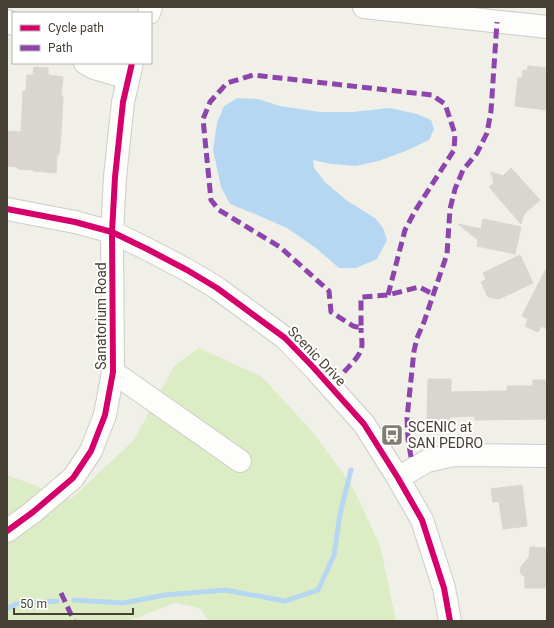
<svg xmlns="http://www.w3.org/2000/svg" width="554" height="628" viewBox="0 0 554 628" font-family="Roboto,sans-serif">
	<rect width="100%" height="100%" fill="#f0efe8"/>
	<!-- green -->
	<path fill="#dcedc6" d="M 199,348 L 262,377 L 311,430 L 351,484 L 380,545 L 396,621 L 209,621 L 199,608 L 175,603 L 128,621 L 7,621 L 7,475 L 71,499 L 134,440 L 174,366 Z"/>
	<!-- water -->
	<path fill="#b6d7f1" d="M 238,98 L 258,99 L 280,106 L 320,112 L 352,112 L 390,108 L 417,114 L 431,120 L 434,129 L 429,140 L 406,151 L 378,161 L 356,166 L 331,164 L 313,160 L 314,168 L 325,182 L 346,200 L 375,218 L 383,228 L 387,240 L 377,259 L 356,268 L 339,268 L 316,248 L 287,228 L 255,214 L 230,204 L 221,187 L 213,150 L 217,123 L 224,106 Z"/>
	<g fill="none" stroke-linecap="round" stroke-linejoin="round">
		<!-- stream -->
		<path stroke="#b6d7f1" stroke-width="5" d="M 74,600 L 123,603 L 165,595 L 225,590 L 285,601 L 318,590 L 334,555 L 340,514 L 351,470
			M 7,609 L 16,604 L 57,601"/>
	</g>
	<!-- building -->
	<path fill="#d8d6cf" stroke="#d9d6ce" d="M 528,66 L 547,68 L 547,110 L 515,106 L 518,78 L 522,78 L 523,70 L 527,71 Z
		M 34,67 L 48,68 L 48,75 L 63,77 L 61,96 L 63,96 L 61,133 L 59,155 L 57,154 L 56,173 L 34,171 L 34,170 L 18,169 L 18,167 L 7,166 L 7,131 L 21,132 L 23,91 L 26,91 L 27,75 L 33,75 Z
		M 511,168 L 540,200 L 524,214 L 521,224 L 489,187 L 494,183 L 491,172 L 503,176 Z
		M 483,219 L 521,227 L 515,254 L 477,246 L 478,240 L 458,224 L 481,229 Z
		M 520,255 L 533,283 L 499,299 L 488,297 L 481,282 L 486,279 L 483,273 Z
		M 547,267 L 547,329 L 541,326 L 538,332 L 525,326 L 528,319 L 522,316 Z
		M 428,379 L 451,379 L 451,392 L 507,391 L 507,386 L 533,386 L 533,380 L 547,380 L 547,419 L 475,420 L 475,416 L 451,417 L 451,420 L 427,420 Z
		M 522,485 L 527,526 L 503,529 L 499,501 L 493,502 L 491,489 Z
		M 530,547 L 547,548 L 547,588 L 525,588 L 525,577 L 521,574 L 520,568 L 529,557 Z"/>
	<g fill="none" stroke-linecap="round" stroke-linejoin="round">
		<!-- minor casing -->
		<g stroke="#ceccc6" stroke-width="24">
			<path id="minor" d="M 364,7 L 547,27
				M 149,13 L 151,7
				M 7,21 L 13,24
				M 85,63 L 94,68 L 128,78
				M 7,209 L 75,222 L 112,232 L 147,249 L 187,270 L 217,288 L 285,338 L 313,367 L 364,424 L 398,478 L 422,520 L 444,588 L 450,621
				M 113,372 L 240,461
				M 398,478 L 427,461 L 454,455 L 547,456
				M 7,531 L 33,512 L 73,478 L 91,451 L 105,415 L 113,372 L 112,232 L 115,177 L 123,102 L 132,63"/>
		</g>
		<!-- minor -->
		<use href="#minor" stroke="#fdfdfc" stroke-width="22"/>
		<!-- quiet -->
		<path stroke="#8e44ad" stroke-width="5" stroke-dasharray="10 5" stroke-linecap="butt" d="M 388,295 L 405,230 L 415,211 L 454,150 L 455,134 L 445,104 L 432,95 L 253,75 L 227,83 L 210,102 L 203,119 L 211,200 L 219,210 L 280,247 L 329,291 L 331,312 L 353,326 L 361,328 L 361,297 L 388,295 L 419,287 L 433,294
			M 344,372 C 351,364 361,356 362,345 C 362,339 361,333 361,328
			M 411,457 L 408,439 L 407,418 L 414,351 L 417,338 L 424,322 L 447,254 L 450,209 L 455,189 L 463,170 L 477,153 L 487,133 L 491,111 L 497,22
			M 61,593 L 74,621"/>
		<!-- cycleway casing -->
		<g stroke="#fff" stroke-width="8">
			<path id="cycleway" d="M 7,209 L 75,222 L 112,232 L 147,249 L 187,270 L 217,288 L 285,338 L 313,367 L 364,424 L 398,478 L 422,520 L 444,588 L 450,621
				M 7,531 L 33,512 L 73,478 L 91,451 L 105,415 L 113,372 L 112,232 L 115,177 L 123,102 L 132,63"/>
		</g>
		<!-- cycleway -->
		<use href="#cycleway" stroke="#d6006c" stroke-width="6"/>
	</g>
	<!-- icons -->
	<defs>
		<g id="bus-square" transform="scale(1.15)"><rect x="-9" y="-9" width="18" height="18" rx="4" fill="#827d73" stroke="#fff"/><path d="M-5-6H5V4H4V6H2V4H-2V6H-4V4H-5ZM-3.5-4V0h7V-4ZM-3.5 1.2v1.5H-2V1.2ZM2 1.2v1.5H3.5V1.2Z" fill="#fff"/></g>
	</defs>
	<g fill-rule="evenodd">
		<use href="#bus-square" x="392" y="435"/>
	</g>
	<g text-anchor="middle" stroke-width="4" stroke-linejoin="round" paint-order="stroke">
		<!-- street labels -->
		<g font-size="14" fill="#474034" stroke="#fff">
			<text transform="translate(101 316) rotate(-90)" y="5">Sanatorium Road</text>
			<text transform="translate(317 356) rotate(46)" y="5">Scenic Drive</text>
		</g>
		<!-- poi labels -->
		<g font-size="14" fill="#474034" stroke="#fff" text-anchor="start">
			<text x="408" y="432">SCENIC at<tspan x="408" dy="16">SAN PEDRO</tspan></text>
		</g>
	</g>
	<!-- border -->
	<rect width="554" height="628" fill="none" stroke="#474034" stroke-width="16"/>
	<!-- legend -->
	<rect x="12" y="12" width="140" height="52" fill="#ffffff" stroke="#b5b3ae"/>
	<rect x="20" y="25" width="20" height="6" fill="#d6006c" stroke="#b5b3ae"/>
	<text x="48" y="32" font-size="12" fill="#474034">Cycle path</text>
	<rect x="20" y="45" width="20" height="6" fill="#8e44ad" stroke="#b5b3ae"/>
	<text x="48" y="52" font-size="12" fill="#474034">Path</text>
	<!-- scale -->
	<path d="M14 608v6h119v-6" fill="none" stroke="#474034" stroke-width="2"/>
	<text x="20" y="608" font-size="12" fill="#474034" stroke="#ffffff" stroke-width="3" paint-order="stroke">50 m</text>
</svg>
